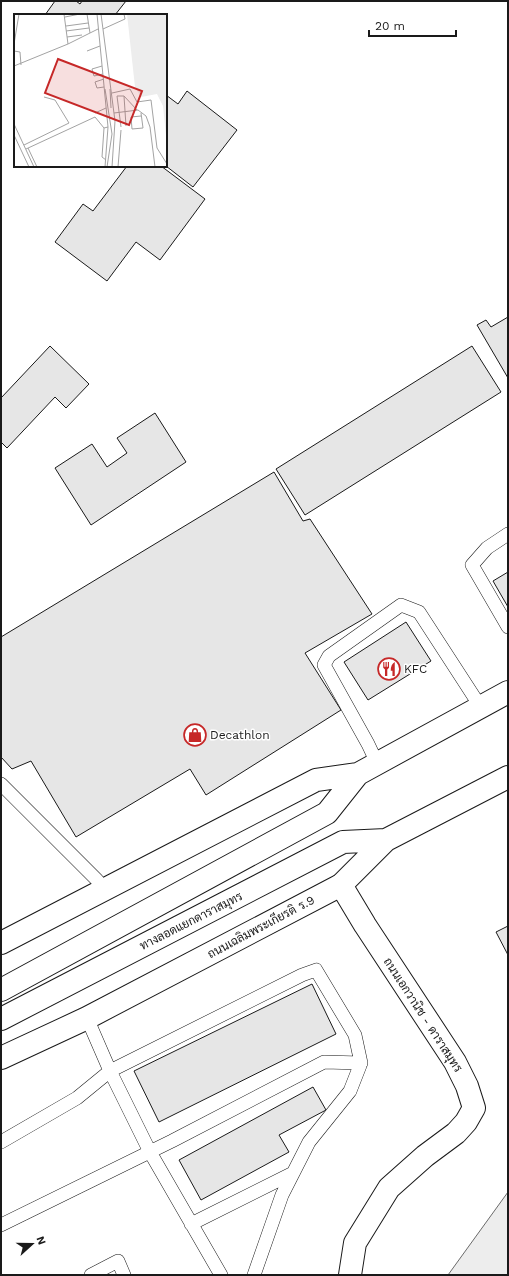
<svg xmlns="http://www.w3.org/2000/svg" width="509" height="1276" viewBox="0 0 509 1276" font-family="'Work Sans',Sarabun,sans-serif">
	<rect width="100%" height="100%" fill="#fff"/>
	<!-- built -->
	<path fill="#ededed" stroke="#6a6a6a" d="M 508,1192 L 508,1275 L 448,1275 Z"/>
	<!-- building -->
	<path fill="#e6e6e6" stroke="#1a1a1a" d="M 55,1 L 76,1 L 80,4 L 82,1 L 126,1 L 115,15 L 45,15 Z
		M 187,91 L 237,130 L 193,187 L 166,166 L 166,95 L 178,104 Z
		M 127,166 L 161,166 L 205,199 L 160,260 L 136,242 L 107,281 L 55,242 L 83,204 L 93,211 Z
		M 508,317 L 508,378 L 477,325 L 486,320 L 491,327 Z
		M 50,346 L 89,384 L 66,408 L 55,397 L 7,448 L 1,442 L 1,398 Z
		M 472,346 L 501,392 L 305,515 L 276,469 Z
		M 155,413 L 186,462 L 91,525 L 55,468 L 92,444 L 107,467 L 127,453 L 117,438 Z
		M 274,472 L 303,521 L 310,519 L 372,614 L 305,653 L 341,710 L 206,795 L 190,769 L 76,837 L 31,761 L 12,769 L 1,757 L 1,637 Z
		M 508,572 L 508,607 L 493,581 Z
		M 406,622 L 431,661 L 368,700 L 344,662 Z
		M 508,926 L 508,955 L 496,932 Z
		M 312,984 L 336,1034 L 159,1122 L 134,1071 Z
		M 313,1087 L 326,1110 L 279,1135 L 289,1152 L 201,1200 L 179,1160 Z"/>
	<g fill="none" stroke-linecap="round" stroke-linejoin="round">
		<!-- lane casing -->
		<g stroke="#1a1a1a" stroke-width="14">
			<path id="lane" d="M 508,534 L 487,548 L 472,565 L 508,627
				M 377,763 L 368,744 L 324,665 L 329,656 L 401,605 L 419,612 L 480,706
				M 1,784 L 97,880 L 104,890
				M 87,1018 L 110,1071 L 150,1152 L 221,1275
				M 1,1142 L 77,1098 L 110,1071 L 302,975 L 316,970 L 355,1035 L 361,1063 L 350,1091 L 309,1142 L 282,1195 L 254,1275
				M 191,1224 L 293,1173
				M 1,1225 L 172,1141 L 324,1062 L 361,1063
				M 91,1275 L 118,1261 L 124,1275"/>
		</g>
		<!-- street casing -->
		<g stroke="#1a1a1a" stroke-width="24">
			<path id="street" d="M 341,885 L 365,925 L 455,1062 L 467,1086 L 474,1108 L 466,1122 L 456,1133 L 425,1156 L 389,1188 L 355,1243 L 350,1275"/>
		</g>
		<!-- secondary casing -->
		<g stroke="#1a1a1a" stroke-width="24">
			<path id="secondary" d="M 1,943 L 316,780 L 358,774 L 508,692
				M 1,990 L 327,813 L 358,774
				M 1,1019 L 343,842 L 386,840
				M 1,1058 L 87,1018 L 341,885 L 386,840 L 508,777"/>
		</g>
		<!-- lane -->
		<use href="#lane" stroke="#fff" stroke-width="13"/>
		<!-- street -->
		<use href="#street" stroke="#fff" stroke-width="22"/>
		<!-- secondary -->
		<use href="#secondary" stroke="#fff" stroke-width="22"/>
	</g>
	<!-- icons -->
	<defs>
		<g id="restaurant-ring" transform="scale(1.15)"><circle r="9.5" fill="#fff" stroke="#c62828" stroke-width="1.5"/><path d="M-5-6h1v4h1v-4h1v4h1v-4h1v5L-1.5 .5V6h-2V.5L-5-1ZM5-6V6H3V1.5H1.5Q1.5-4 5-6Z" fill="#c62828"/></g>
		<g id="shop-ring" transform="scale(1.15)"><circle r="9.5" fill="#fff" stroke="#c62828" stroke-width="1.5"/><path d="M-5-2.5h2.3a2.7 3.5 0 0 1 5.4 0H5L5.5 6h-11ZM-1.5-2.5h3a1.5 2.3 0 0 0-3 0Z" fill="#c62828"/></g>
	</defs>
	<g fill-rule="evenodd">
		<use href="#restaurant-ring" x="389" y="669"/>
		<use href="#shop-ring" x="195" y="735"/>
	</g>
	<g text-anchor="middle" stroke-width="3" stroke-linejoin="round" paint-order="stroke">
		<!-- poi labels -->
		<g font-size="12" fill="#1a1a1a" stroke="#fff" text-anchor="start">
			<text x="404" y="673">KFC</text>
			<text x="210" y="739">Decathlon</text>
		</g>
		<!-- street labels -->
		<g font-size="12" fill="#1a1a1a" stroke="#fff">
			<text transform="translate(191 921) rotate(-27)" y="4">ทางลอดแยกดาราสมุทร</text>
			<text transform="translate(261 927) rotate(-28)" y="4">ถนนเฉลิมพระเกียรติ ร.9</text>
			<text transform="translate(423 1015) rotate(57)" y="4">ถนนเอกวานิช - ดาราสมุทร</text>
		</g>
	</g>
	<!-- overview -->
	<g transform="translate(14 14)">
		<rect width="153" height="153" fill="#fff"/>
		<path d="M 153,0 L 153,131 L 149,92 L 143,80 L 127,83 L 121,73 L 113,0 Z" fill="#ededed"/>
		<path fill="none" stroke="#a3a3a3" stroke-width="1" d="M 50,0 L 54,30 L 84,15M 73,0 L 76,19M 83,0 L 94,113 L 91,153M 87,0 L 101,107 L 98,153M 51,3 L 66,0M 52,12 L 74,9M 89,15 L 111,5 L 110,0M 52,17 L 75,14M 53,23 L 68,21M 0,30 L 5,0M 0,37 L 6,38 L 7,51M 73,37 L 86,32M 0,52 L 54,30M 88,52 L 78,55 L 80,62 L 89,60M 90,65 L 81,68 L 83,74 L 90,73M 91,75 L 98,120 L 93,153M 96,75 L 97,94M 98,79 L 116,75 L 123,88 L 137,86 L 143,134 L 153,150M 110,82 L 112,112M 81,99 L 92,94M 100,99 L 124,96 L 132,102 L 136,113 L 141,153M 127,99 L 129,114 L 118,115 L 117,103 L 127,102M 0,110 L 20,153M 107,113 L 103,82 L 110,82 L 123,96M 90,114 L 88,143 L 92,146M 0,121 L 15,153M 10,131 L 55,109 L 41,86 L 30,83M 14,134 L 23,153M 12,135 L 81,103 L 90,114 L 94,113M 104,153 L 107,116"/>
		<path fill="#c62828" fill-opacity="0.15" stroke="#c62828" stroke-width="2" d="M 44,45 L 128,77 L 115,111 L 31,79 Z"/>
		<rect width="153" height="153" fill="none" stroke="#1a1a1a" stroke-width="2"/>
	</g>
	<!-- border -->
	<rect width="509" height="1276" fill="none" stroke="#1a1a1a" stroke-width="4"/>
	<!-- north arrow -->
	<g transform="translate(32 1244) rotate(69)" stroke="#ffffff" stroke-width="3" paint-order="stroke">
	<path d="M0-3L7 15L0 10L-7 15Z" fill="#1a1a1a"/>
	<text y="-6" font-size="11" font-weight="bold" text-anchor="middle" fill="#1a1a1a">N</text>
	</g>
	<!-- scale -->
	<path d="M369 30v6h87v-6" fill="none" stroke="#1a1a1a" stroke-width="2"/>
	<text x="375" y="30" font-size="12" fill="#1a1a1a" stroke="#ffffff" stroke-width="3" paint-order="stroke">20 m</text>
</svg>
